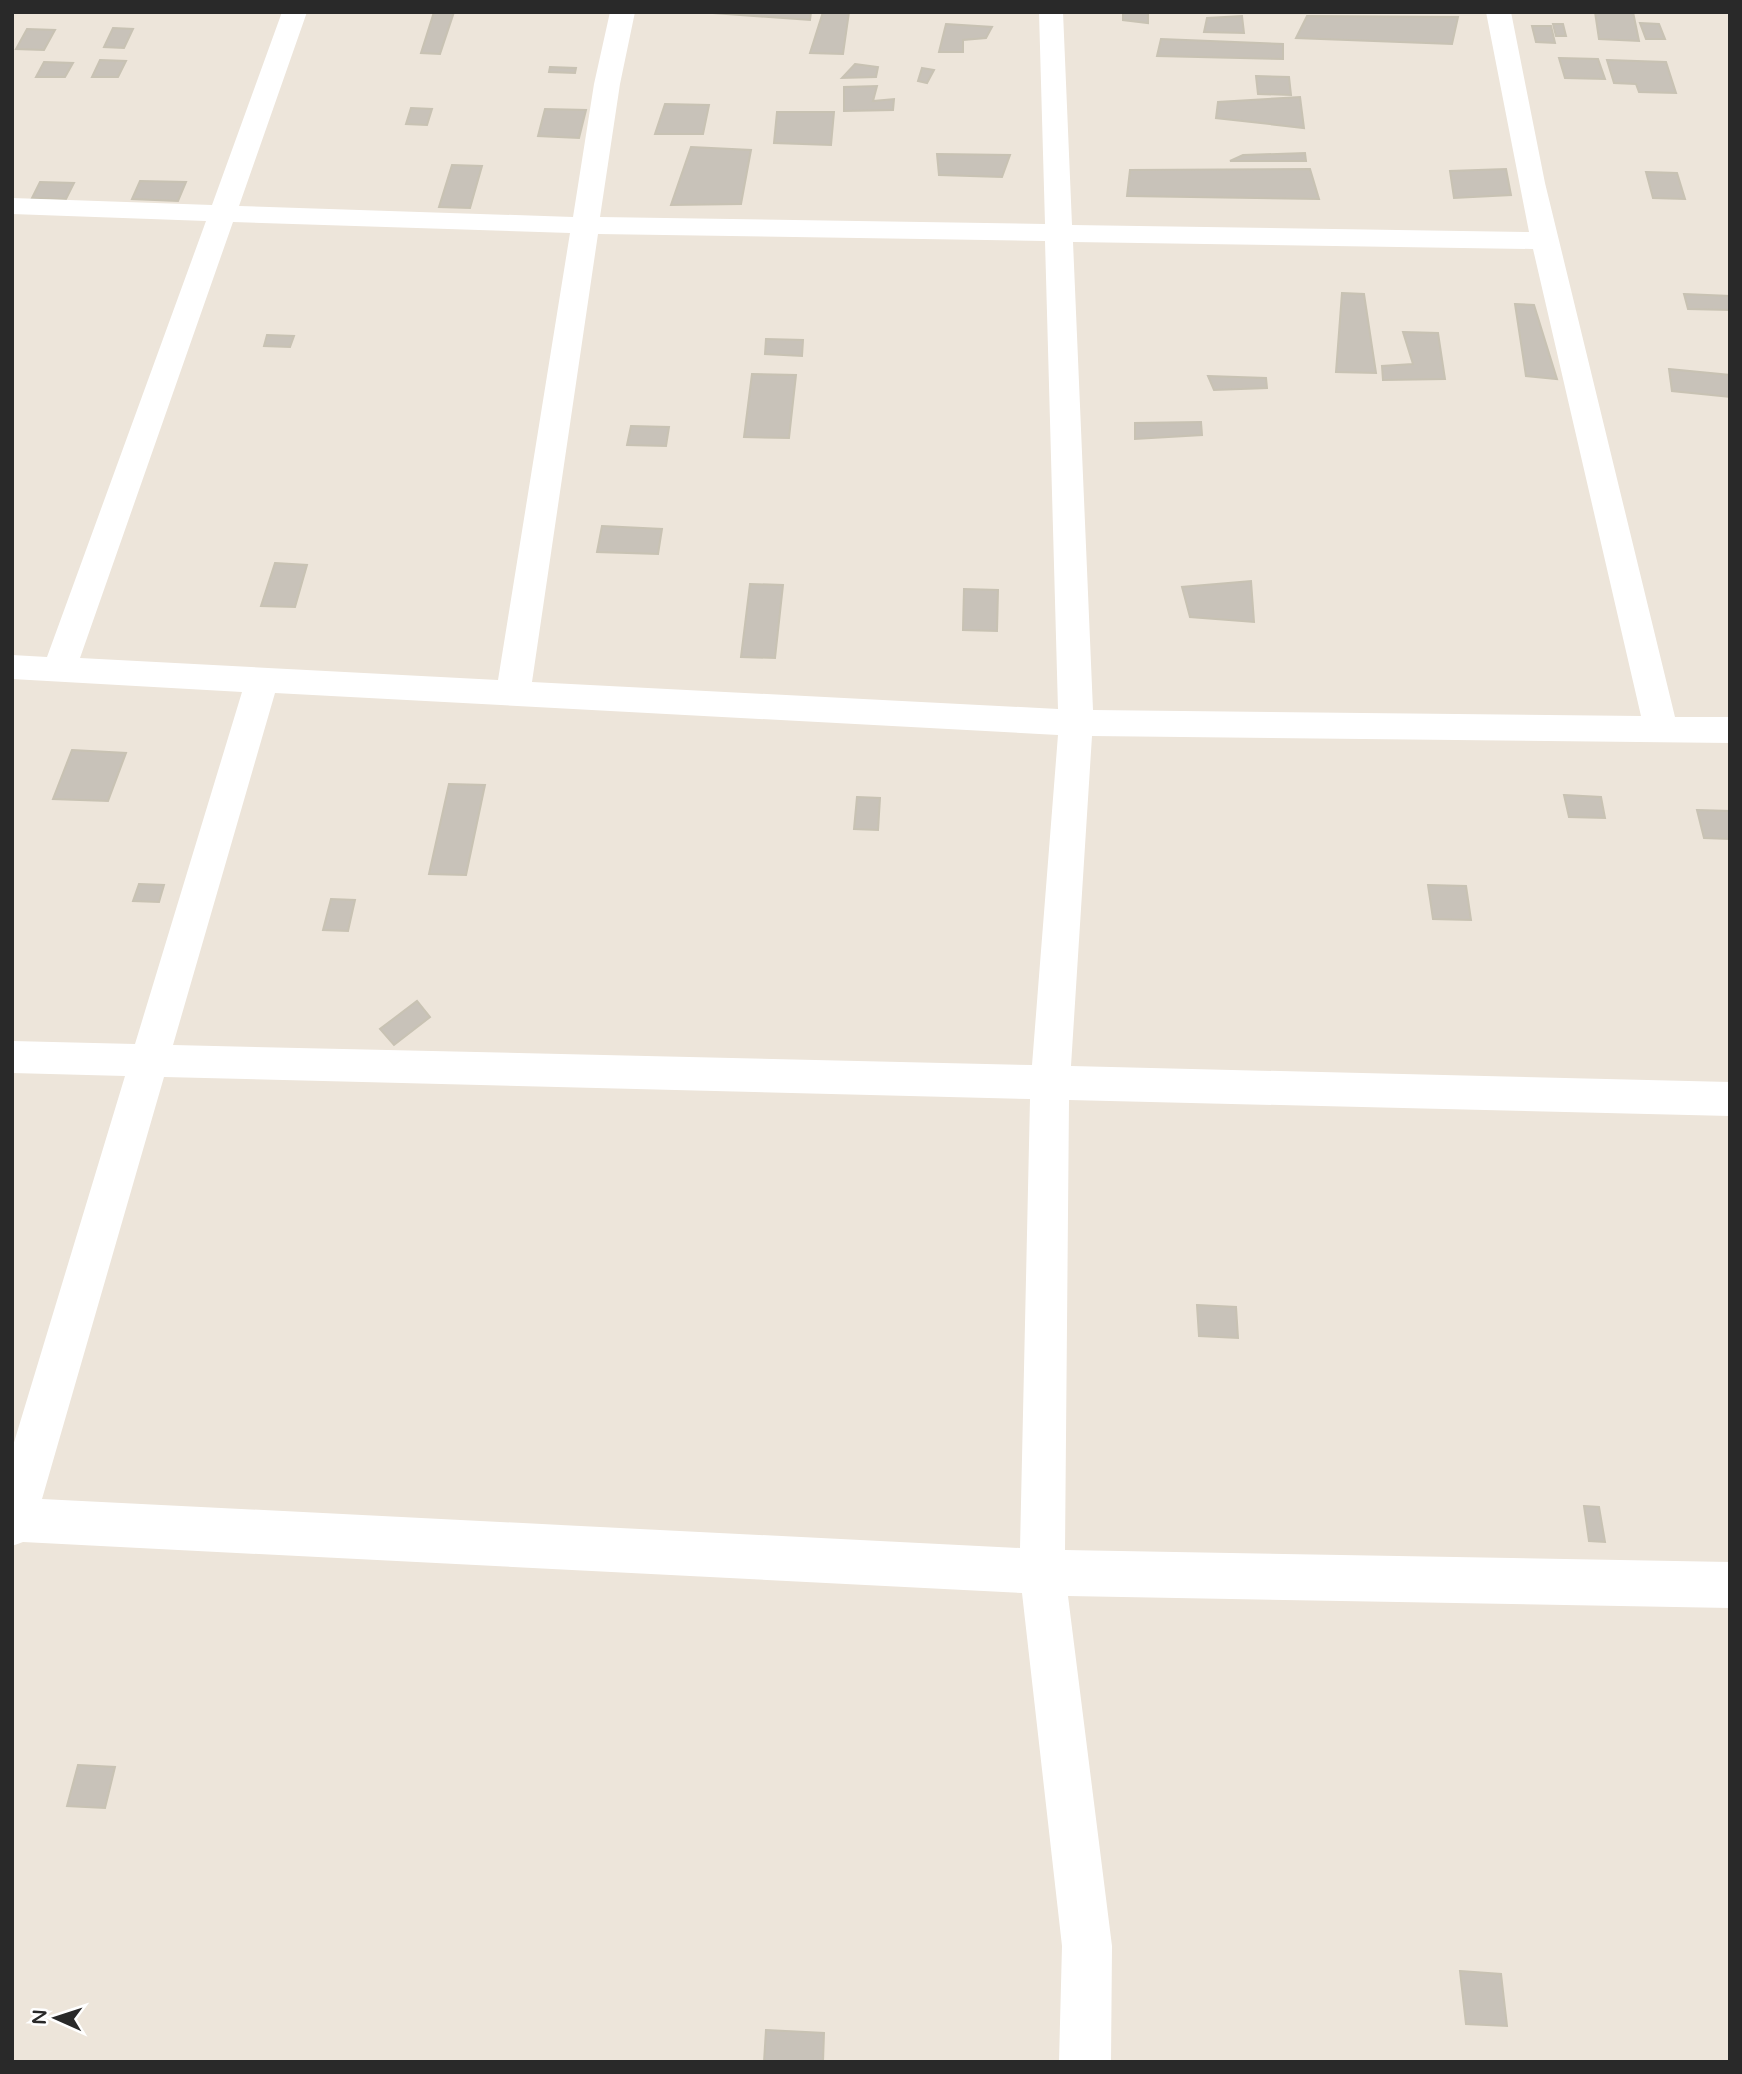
<svg xmlns="http://www.w3.org/2000/svg" width="1742" height="2074" viewBox="0 0 1742 2074" font-family="'Varela Round',sans-serif">
	<rect width="100%" height="100%" fill="#ede5da"/>
	<!-- building -->
	<path fill="#c8c2b9" stroke="#c8c2b3" stroke-width="2" d="M 434,12 L 454,12 L 440,54 L 421,53 Z
		M 699,12 L 811,12 L 810,20 Z
		M 823,12 L 849,12 L 843,54 L 810,53 Z
		M 1123,12 L 1148,12 L 1148,23 L 1123,20 Z
		M 1595,12 L 1633,12 L 1639,41 L 1599,39 Z
		M 1242,16 L 1244,33 L 1204,32 L 1207,18 Z
		M 1307,16 L 1458,17 L 1452,44 L 1296,38 Z
		M 1640,23 L 1659,24 L 1665,39 L 1646,39 Z
		M 946,24 L 992,27 L 986,38 L 963,40 L 963,52 L 939,52 Z
		M 1553,24 L 1563,24 L 1566,36 L 1556,36 Z
		M 1532,26 L 1551,26 L 1555,43 L 1536,42 Z
		M 113,28 L 133,29 L 124,48 L 104,47 Z
		M 27,29 L 55,30 L 44,50 L 16,49 Z
		M 1161,39 L 1283,44 L 1283,59 L 1157,56 Z
		M 1559,58 L 1598,59 L 1605,79 L 1565,78 Z
		M 100,60 L 126,61 L 118,77 L 92,77 Z
		M 1607,60 L 1666,62 L 1676,93 L 1639,92 L 1636,84 L 1614,83 Z
		M 44,62 L 73,63 L 65,77 L 36,77 Z
		M 855,64 L 878,67 L 876,77 L 842,78 Z
		M 550,67 L 576,68 L 575,73 L 549,72 Z
		M 922,68 L 934,70 L 927,83 L 918,81 Z
		M 1256,76 L 1289,77 L 1291,95 L 1258,94 Z
		M 877,86 L 873,101 L 894,99 L 893,110 L 844,111 L 844,87 Z
		M 1300,97 L 1304,128 L 1216,118 L 1218,102 Z
		M 665,104 L 709,105 L 703,134 L 655,134 Z
		M 411,108 L 432,109 L 427,125 L 406,124 Z
		M 545,109 L 586,110 L 579,138 L 538,136 Z
		M 777,112 L 834,112 L 831,145 L 774,143 Z
		M 691,147 L 751,150 L 741,204 L 671,205 Z
		M 1305,153 L 1306,161 L 1230,161 L 1243,155 Z
		M 937,154 L 1010,155 L 1002,177 L 939,175 Z
		M 452,165 L 482,166 L 470,208 L 439,207 Z
		M 1310,169 L 1319,199 L 1127,196 L 1130,170 Z
		M 1506,169 L 1511,195 L 1454,198 L 1450,171 Z
		M 1646,172 L 1677,173 L 1685,199 L 1653,198 Z
		M 140,181 L 186,182 L 178,201 L 132,199 Z
		M 40,182 L 74,183 L 66,199 L 32,198 Z
		M 1342,293 L 1364,294 L 1376,373 L 1336,372 Z
		M 1684,294 L 1730,296 L 1730,310 L 1688,309 Z
		M 1515,304 L 1534,305 L 1557,379 L 1526,376 Z
		M 1403,332 L 1438,333 L 1445,379 L 1383,380 L 1382,366 L 1413,364 Z
		M 267,335 L 294,336 L 290,347 L 264,346 Z
		M 766,339 L 803,340 L 802,356 L 765,354 Z
		M 1669,369 L 1730,375 L 1730,397 L 1672,391 Z
		M 752,374 L 796,375 L 789,438 L 744,437 Z
		M 1208,376 L 1266,378 L 1267,388 L 1214,390 Z
		M 1201,422 L 1202,435 L 1135,439 L 1135,423 Z
		M 631,426 L 669,427 L 666,446 L 627,445 Z
		M 602,526 L 662,529 L 658,554 L 597,552 Z
		M 275,563 L 307,565 L 295,607 L 261,606 Z
		M 1251,581 L 1254,622 L 1190,617 L 1182,587 Z
		M 750,584 L 783,585 L 775,658 L 741,657 Z
		M 964,589 L 998,590 L 997,631 L 963,630 Z
		M 72,750 L 126,753 L 108,801 L 53,799 Z
		M 449,784 L 485,785 L 466,875 L 429,874 Z
		M 1564,795 L 1601,797 L 1605,818 L 1569,817 Z
		M 857,797 L 880,798 L 878,830 L 854,829 Z
		M 1697,810 L 1730,811 L 1730,839 L 1704,838 Z
		M 139,884 L 164,885 L 159,902 L 133,901 Z
		M 1428,885 L 1466,886 L 1471,920 L 1433,919 Z
		M 331,899 L 355,900 L 348,931 L 323,930 Z
		M 417,1001 L 430,1017 L 394,1045 L 380,1029 Z
		M 1197,1305 L 1236,1307 L 1238,1338 L 1199,1336 Z
		M 1584,1506 L 1599,1507 L 1605,1542 L 1589,1541 Z
		M 78,1765 L 115,1767 L 105,1808 L 67,1806 Z
		M 1460,1971 L 1501,1974 L 1507,2026 L 1466,2024 Z
		M 766,2030 L 824,2033 L 823,2062 L 764,2062 Z"/>
	<g fill="none" stroke-linecap="round" stroke-linejoin="round">
		<!-- street -->
		<path fill="#fff" fill-rule="evenodd" d="M 282,12 L 307,12 L 239,206 L 573,217 L 594,84 L 610,12 L 635,12 L 620,84 L 600,217 L 1045,224 L 1039,12 L 1063,12 L 1072,225 L 1529,232 L 1486,12 L 1511,12 L 1545,183 L 1675,717 L 1730,717 L 1730,743 L 1092,736 L 1071,1066 L 1730,1082 L 1730,1116 L 1069,1100 L 1065,1550 L 1730,1562 L 1730,1608 L 1068,1596 L 1112,1946 L 1111,2062 L 1059,2062 L 1062,1946 L 1022,1593 L 23,1542 L 12,1546 L 12,1449 L 125,1076 L 12,1073 L 12,1041 L 135,1044 L 242,692 L 12,679 L 12,655 L 47,657 L 206,221 L 12,214 L 12,198 L 212,205 ZM 233,222 L 570,233 L 498,680 L 80,658 ZM 598,234 L 1045,241 L 1058,709 L 532,682 ZM 1073,242 L 1533,249 L 1641,716 L 1093,710 ZM 275,693 L 1058,735 L 1032,1065 L 173,1045 ZM 164,1077 L 1030,1099 L 1020,1548 L 42,1499 Z"/>
	</g>
	<!-- border -->
	<rect width="1742" height="2074" fill="none" stroke="#292929" stroke-width="28"/>
	<!-- north arrow -->
	<g transform="translate(56 2018) rotate(273)" stroke="#ffffff" stroke-width="5" paint-order="stroke">
	<path d="M0-5L12 26L0 18L-12 26Z" fill="#292929"/>
	<text y="-10" font-size="19" font-weight="bold" text-anchor="middle" fill="#292929">N</text>
	</g>
</svg>
